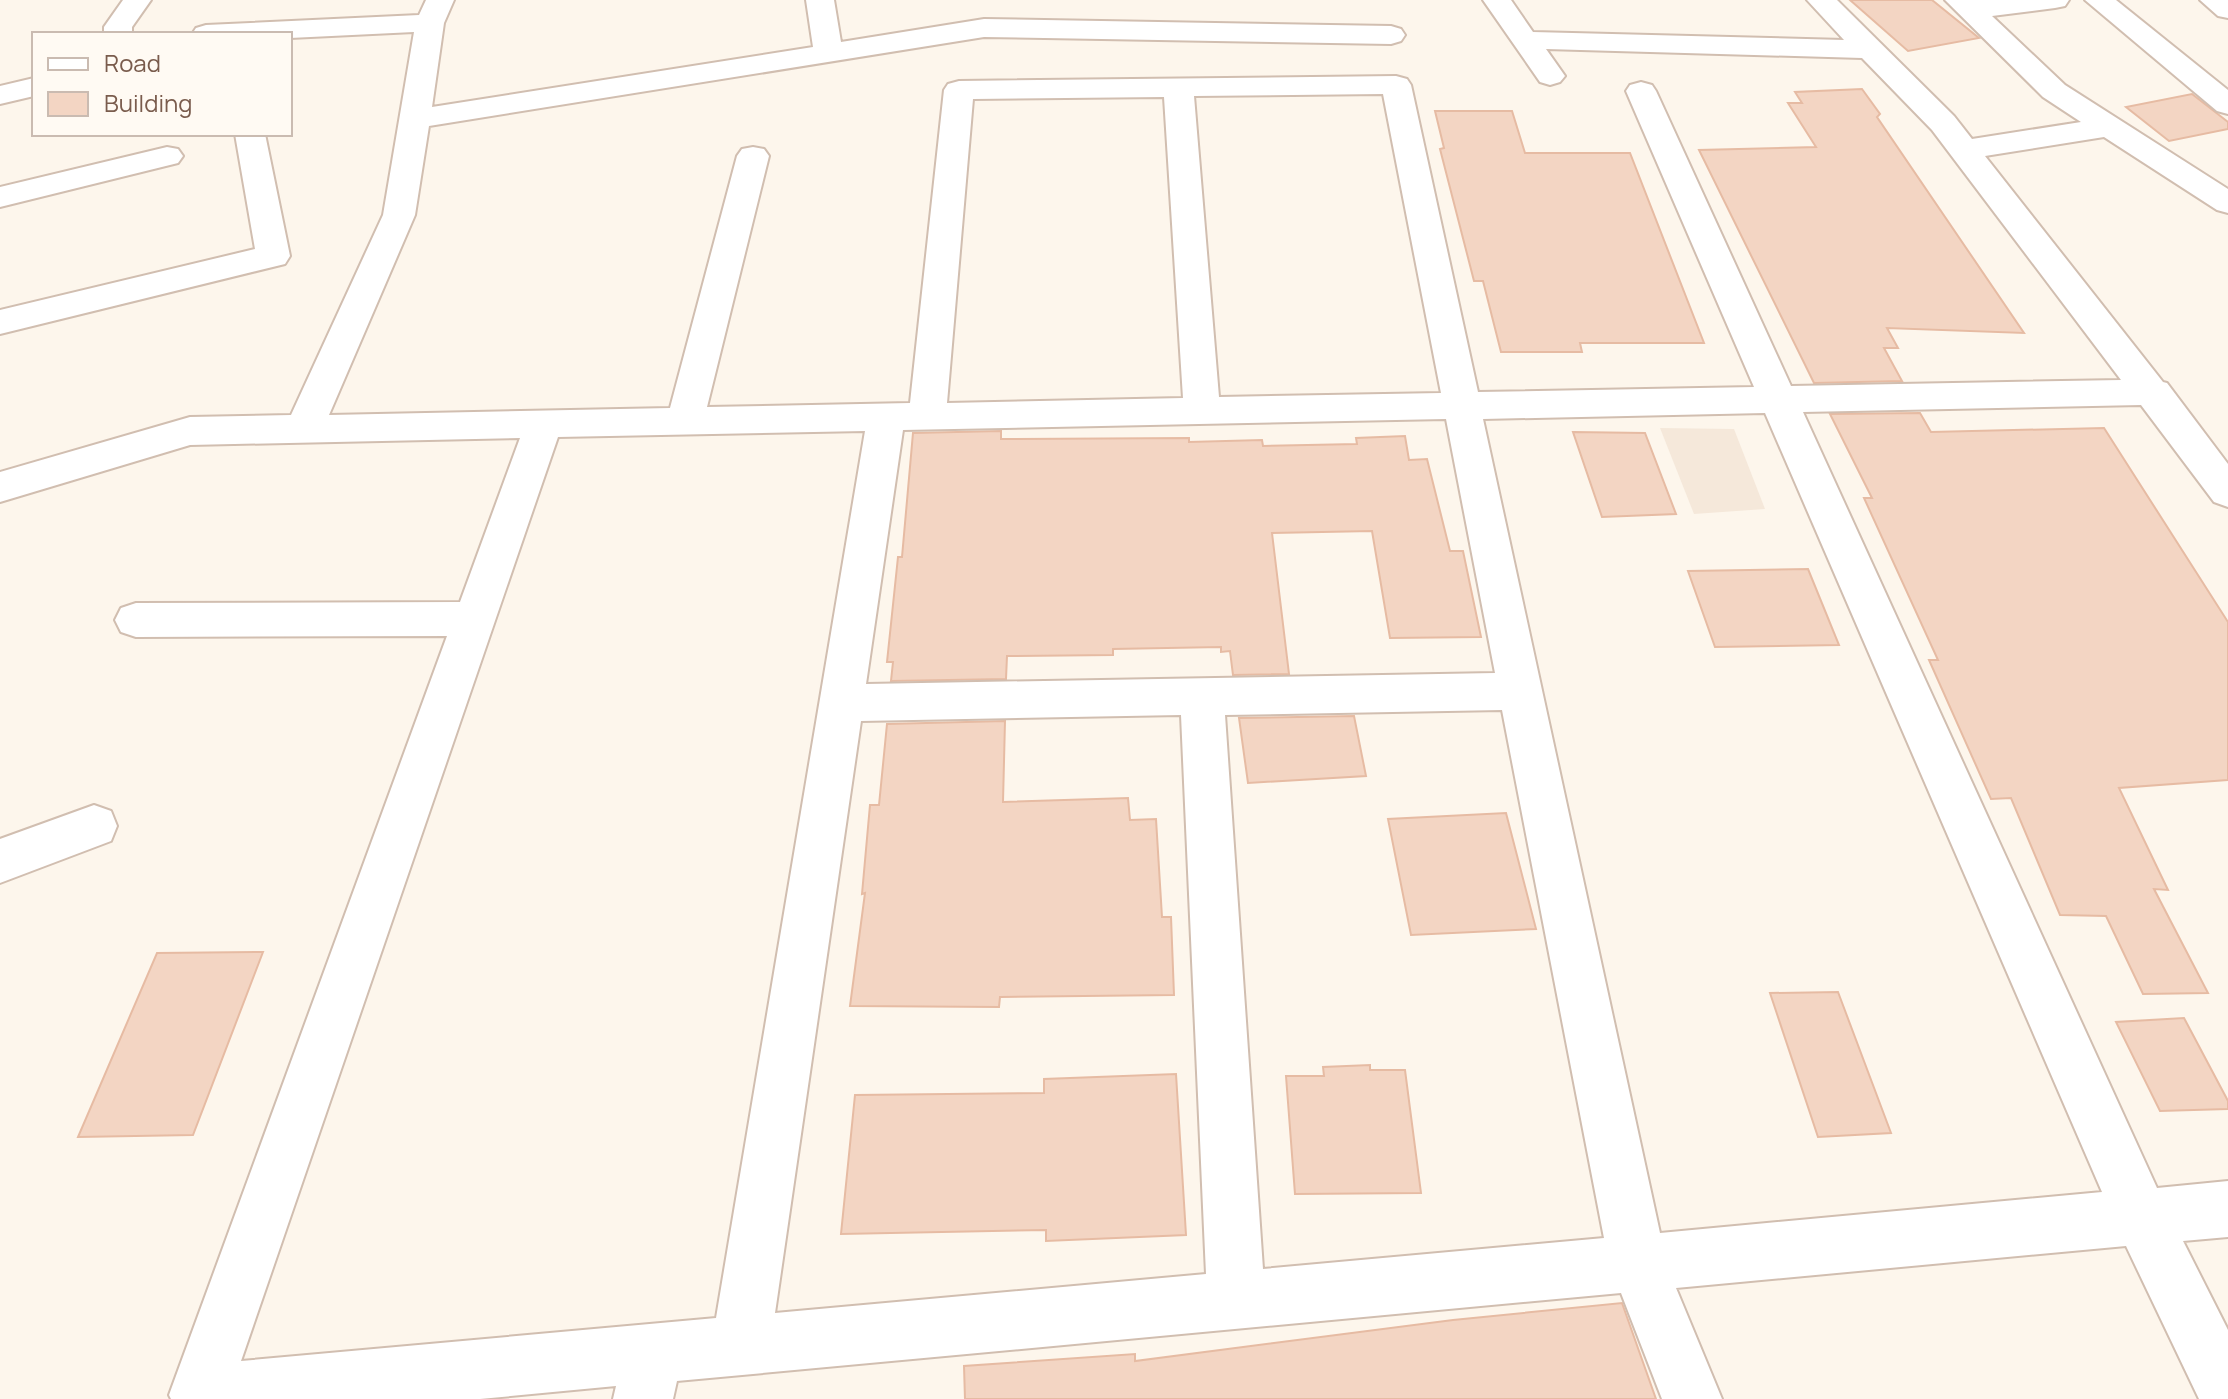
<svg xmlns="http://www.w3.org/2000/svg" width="2228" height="1399" font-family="Manrope,sans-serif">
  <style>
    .residential { fill: #f5e8da }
    .building { fill: #f3d5c3; stroke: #e6bba3; stroke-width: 2 }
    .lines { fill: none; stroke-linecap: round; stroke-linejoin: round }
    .minor-casing { stroke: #d1beb0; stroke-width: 4 }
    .minor { fill: #fff; fill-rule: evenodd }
  </style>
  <rect width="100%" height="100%" fill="#fdf6ec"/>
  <path class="residential" d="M1660 428 1734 429 1765 509 1694 514Z"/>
  <g class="building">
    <path d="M1850 0H1932L1979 38 1908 51Z"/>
    <path d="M1862 89 1880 114 1877 117 2024 333 1887 328 1898 348H1884L1902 381 1814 383 1699 150 1816 147 1788 103H1802L1795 92Z"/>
    <path d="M2192 94 2228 122V129L2169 141 2126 107Z"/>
    <path d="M1435 111H1512L1525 153H1630L1704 343H1580L1582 352H1501L1483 281H1474L1440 149 1444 148Z"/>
    <path d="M1920 413 1931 432 2104 428 2228 622V780L2119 788 2168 890 2154 889 2208 993 2143 994 2106 916 2060 915 2011 798 1991 799 1929 660H1938L1864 498H1872L1830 414Z"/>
    <path d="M1001 431V439L1189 438V442L1262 440 1263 446 1357 444 1356 438 1405 436 1409 460 1427 459 1450 551H1463L1481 637 1390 638 1372 531 1272 533 1289 674 1233 675 1230 651 1221 652V647L1113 649V655L1007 656 1006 679 891 681 893 662H887L898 557H902L913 433Z"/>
    <path d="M1573 432 1645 433 1676 514 1602 517Z"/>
    <path d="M1808 569 1839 645 1715 647 1688 571Z"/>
    <path d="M1354 716 1366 776 1248 783 1239 718Z"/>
    <path d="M1005 721 1003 802 1128 798 1130 820 1156 819 1162 917H1171L1174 995 1000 997 999 1007 850 1006 865 893 862 894 870 805H879L887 724Z"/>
    <path d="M1506 813 1536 929 1411 935 1388 819Z"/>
    <path d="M263 952 193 1135 78 1137 157 953Z"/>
    <path d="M1838 992 1891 1133 1818 1137 1770 993Z"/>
    <path d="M2184 1018 2228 1101V1109L2160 1111 2116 1022Z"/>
    <path d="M1370 1065V1070H1405L1421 1193 1295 1194 1286 1076H1324L1323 1067Z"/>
    <path d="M1176 1074 1186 1235 1046 1241V1230L841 1234 855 1095 1044 1093V1079Z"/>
    <path d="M1622 1303 1656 1399H965L964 1366 1135 1354V1361L1453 1320Z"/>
  </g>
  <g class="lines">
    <g class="minor-casing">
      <g id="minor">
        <path d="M123 0H151L132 27V34H104V27Z"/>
        <path d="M426 0H454L444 23 432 107 813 47 806 0H834L841 42 984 19 1391 26 1401 29 1405 35 1401 41 1391 44 984 37 429 126 415 215 329 415 670 408 737 156 742 149 753 147 764 149 769 156 707 407 910 403 944 90 948 84 959 81 1396 76 1407 79 1411 85 1478 392 1754 387 1626 91 1630 85 1641 82 1652 85 1656 91 1791 386 2121 380 1932 130 1862 58 1546 49 1565 76 1560 82 1550 85 1540 82 1483 0H1511L1533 32 1844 40 1807 0H1837L1954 116 1972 139 2081 122 2043 97 1945 0H2069L2065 6 2055 8 1992 16 2065 85 2228 189V213L2217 210 2104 137 1985 156 2163 382 2167 383 2228 464V507L2214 502 2141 405 1803 412 2157 1188 2228 1181V1237L2183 1241 2228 1330V1399H2199L2126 1246 1676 1288 1722 1399H1662L1621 1293 677 1381 673 1399H613L616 1386 480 1399H171L169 1395 447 636 136 637 121 632 115 620 121 608 136 603 460 602 520 438 190 445 0 502V472L190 417 291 415 383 215 414 32 290 38V34H192L196 28 206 25 419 15ZM1383 94 1441 393 1219 397 1194 96ZM1164 97 1183 398 947 403 973 99ZM1765 413 2102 1192 1660 1233 1483 419ZM1446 419 1495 673 866 684 903 430ZM865 431 716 1318 241 1361 558 437ZM1502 710 1604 1238 1263 1269 1225 715ZM1181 715 1206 1274 775 1313 861 721Z"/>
        <path d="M2085 0H2116L2228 90V114L2217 111Z"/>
        <path d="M2200 0H2228V18L2218 16Z"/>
        <path d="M34 78V96L0 104V86Z"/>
        <path d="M235 134H265L290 256 285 264 0 334V310L255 249Z"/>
        <path d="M167 147 178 149 183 156 178 163 0 207V187Z"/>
        <path d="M94 805 111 811 117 826 111 841 0 883V839Z"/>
      </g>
    </g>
    <use href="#minor" class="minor"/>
  </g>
  <rect x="32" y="32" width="260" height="104" fill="#fffaf3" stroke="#cabbb1" stroke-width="2"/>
  <rect x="48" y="58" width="40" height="12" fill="#ffffff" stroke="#cabbb1" stroke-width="2"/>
  <text x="104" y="72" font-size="24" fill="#7a5c4d">Road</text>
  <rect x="48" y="92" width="40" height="24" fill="#f3d5c3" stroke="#cabbb1" stroke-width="2"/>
  <text x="104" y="112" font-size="24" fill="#7a5c4d">Building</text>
</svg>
